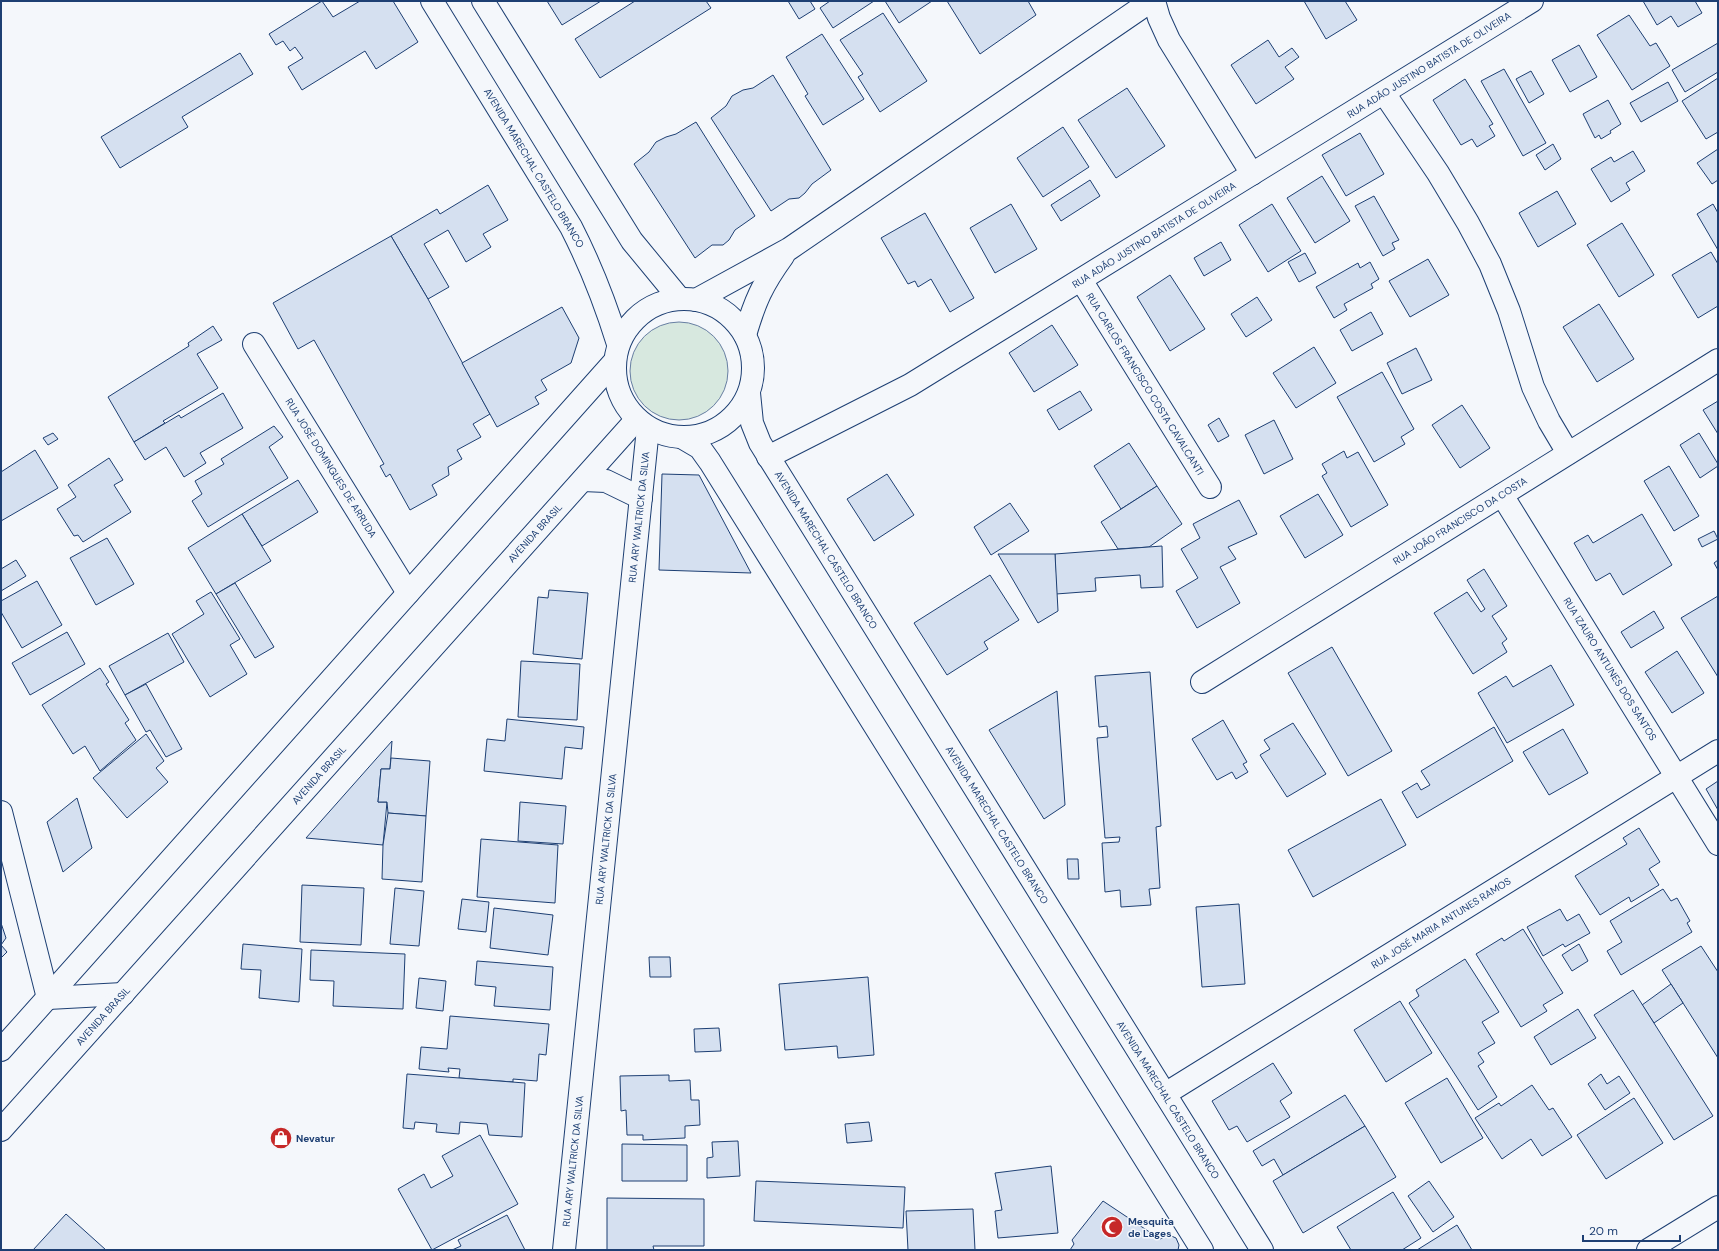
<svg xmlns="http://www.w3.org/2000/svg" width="1719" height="1251" font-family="'DM Sans',sans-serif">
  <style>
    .green { fill: #d7e8df; stroke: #687fa3 }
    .building { fill: #d5e0f0; stroke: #1d3f73 }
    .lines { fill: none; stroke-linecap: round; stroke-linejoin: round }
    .minor-casing { stroke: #1d3f73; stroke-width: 24 }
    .secondary-casing { stroke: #1d3f73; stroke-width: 24 }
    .minor { stroke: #f4f7fb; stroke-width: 22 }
    .secondary { stroke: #f4f7fb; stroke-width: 22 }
    .labels { text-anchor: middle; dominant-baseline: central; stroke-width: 3; stroke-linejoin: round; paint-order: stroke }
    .street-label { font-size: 10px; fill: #1d3f73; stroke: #f4f7fb }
    .poi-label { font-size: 10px; font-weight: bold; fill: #1d3f73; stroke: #f4f7fb; text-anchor: start }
  </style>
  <rect width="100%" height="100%" fill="#f4f7fb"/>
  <circle class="green" cx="679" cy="371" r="49"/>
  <g class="building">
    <path d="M322 1 333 17 360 1H393L418 42 376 69 365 51 302 90 288 67 303 58 295 47 290 51 283 41 276 45 269 34Z"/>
    <path d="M547 1H601L562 25Z"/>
    <path d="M635 1H706L711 8 600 78 575 39Z"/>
    <path d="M788 1H810L815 9 799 19Z"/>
    <path d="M830 1H874L833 28 820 8Z"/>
    <path d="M885 1H932L899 23Z"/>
    <path d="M947 1H1028L1036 15 980 54Z"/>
    <path d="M1304 1H1345L1357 20 1326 39Z"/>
    <path d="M1643 1H1695L1702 13 1678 27 1671 16 1657 25Z"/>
    <path d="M883 13 927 81 880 112 858 77 863 74 840 40Z"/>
    <path d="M1629 15 1650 46 1656 43 1670 66 1632 90 1597 35Z"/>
    <path d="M822 34 864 99 823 125 805 96 808 94 786 57Z"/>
    <path d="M1268 40 1279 57 1292 48 1299 57 1285 67 1294 79 1256 104 1231 65Z"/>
    <path d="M1718 43V72L1685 92 1672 70Z"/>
    <path d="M1579 45 1597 77 1570 92 1552 60Z"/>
    <path d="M240 53 253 74 182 117 188 127 120 168 101 137Z"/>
    <path d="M1504 69 1546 143 1523 156 1481 81Z"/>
    <path d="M1531 71 1544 94 1529 103 1516 79Z"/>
    <path d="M773 75 831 170 812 184 805 193 799 198 789 199 771 211 711 118 726 106 732 96 743 90 753 88Z"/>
    <path d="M1718 78V132L1706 139 1682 101Z"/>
    <path d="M1465 79 1493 124 1489 126 1495 136 1477 147 1472 139 1461 145 1433 100Z"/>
    <path d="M1668 82 1678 101 1641 122 1630 103Z"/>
    <path d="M1127 88 1165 146 1116 178 1078 120Z"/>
    <path d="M1608 100 1621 124 1610 131 1611 133 1601 139 1599 135 1595 138 1583 114Z"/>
    <path d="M696 122 755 216 735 230 729 240 723 245H712L695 258 634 164 649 152 656 142 666 137 676 134Z"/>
    <path d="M1063 127 1089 167 1043 197 1017 158Z"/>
    <path d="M1360 133 1384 174 1346 196 1322 155Z"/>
    <path d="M1553 144 1561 159 1545 170 1536 155Z"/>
    <path d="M1718 149V180L1712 184 1697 163Z"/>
    <path d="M1633 151 1645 171 1626 183 1630 190 1611 202 1591 169 1611 157 1614 162Z"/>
    <path d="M1322 176 1350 221 1315 243 1287 198Z"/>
    <path d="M1090 180 1100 196 1061 221 1051 205Z"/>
    <path d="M488 185 508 220 483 234 491 247 466 262 448 230 424 244 449 287 428 299 391 236 437 209 440 214Z"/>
    <path d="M1557 191 1576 224 1538 247 1519 213Z"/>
    <path d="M1374 196 1399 240 1392 243 1395 249 1383 256 1355 206Z"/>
    <path d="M1011 204 1037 249 995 273 970 228Z"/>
    <path d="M1272 204 1301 251 1268 272 1239 225Z"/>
    <path d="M1713 204 1718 213V250L1697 214Z"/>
    <path d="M925 213 974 298 950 312 931 279 918 287 915 281 908 284 881 238Z"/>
    <path d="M1622 223 1654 275 1619 297 1587 245Z"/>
    <path d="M391 236 428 299 490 414 473 424 481 437 457 450 462 459 448 467 449 475 432 485 437 495 410 510 390 474 386 477 380 466 384 464 314 340 298 349 273 303Z"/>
    <path d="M1221 242 1231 260 1204 276 1194 258Z"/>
    <path d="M1711 252 1718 264V306L1698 318 1672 275Z"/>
    <path d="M1305 253 1316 273 1299 282 1288 262Z"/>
    <path d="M1428 259 1449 295 1410 317 1389 281Z"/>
    <path d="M1370 262 1379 279 1371 284 1373 288 1344 304 1347 310 1334 318 1316 287 1358 263 1360 268Z"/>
    <path d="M1170 275 1205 329 1170 351 1137 297Z"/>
    <path d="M1257 297 1272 320 1246 337 1231 314Z"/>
    <path d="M1599 304 1634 359 1597 382 1563 327Z"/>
    <path d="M562 307 579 338 571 363 541 380 547 390 535 397 539 404 497 427 462 363Z"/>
    <path d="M1371 312 1383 334 1352 351 1340 330Z"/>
    <path d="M1052 325 1078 365 1034 392 1009 353Z"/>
    <path d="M213 326 222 340 197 354 218 388 163 421 165 423 134 442 108 397 189 346 188 343Z"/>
    <path d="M1314 347 1336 383 1296 408 1273 373Z"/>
    <path d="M1416 348 1432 380 1402 394 1387 363Z"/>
    <path d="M1382 372 1414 429 1401 437 1405 444 1374 462 1337 397Z"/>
    <path d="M1080 391 1092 410 1059 430 1047 410Z"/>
    <path d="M223 393 243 428 200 453 206 463 184 477 166 447 145 460 134 442 179 415 181 418Z"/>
    <path d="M1718 401V434L1703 410Z"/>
    <path d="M1462 405 1490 448 1460 468 1432 425Z"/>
    <path d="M1219 418 1229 436 1218 442 1208 425Z"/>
    <path d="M1274 420 1293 459 1264 474 1245 435Z"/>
    <path d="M274 426 283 437 269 447 288 478 208 527 192 501 202 494 195 481 224 464 221 459Z"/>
    <path d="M53 433 58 439 48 445 43 438Z"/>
    <path d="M1699 433 1718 464V466L1700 478 1680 445Z"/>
    <path d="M1129 443 1157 486 1121 509 1094 466Z"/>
    <path d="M35 450 58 488 1 521V472Z"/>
    <path d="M1344 451 1347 458 1358 452 1388 505 1351 527 1322 476 1327 473 1322 464Z"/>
    <path d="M109 458 123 480 114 485 131 512 83 542 78 535 74 536 57 509 76 497 68 485Z"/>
    <path d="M1669 466 1699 516 1674 531 1644 481Z"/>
    <path d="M662 474 699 475 751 573 659 570Z"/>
    <path d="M887 474 914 515 874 541 847 499Z"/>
    <path d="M298 480 318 512 262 546 242 514Z"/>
    <path d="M1157 486 1182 524 1149 547 1118 549 1101 522Z"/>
    <path d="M1318 494 1343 535 1305 558 1280 516Z"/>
    <path d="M1239 500 1257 534 1228 547 1236 559 1220 567 1240 603 1197 628 1176 591 1198 578 1181 549 1200 538 1193 524Z"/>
    <path d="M1010 503 1029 531 991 555 974 527Z"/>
    <path d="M242 514 271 561 216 594 188 548Z"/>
    <path d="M1642 514 1672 565 1623 595 1610 573 1596 581 1574 543 1588 535 1593 543Z"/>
    <path d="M1714 531 1718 539 1702 547 1698 539Z"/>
    <path d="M107 538 134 584 96 605 70 558Z"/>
    <path d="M1162 546 1163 587 1141 588 1140 575 1095 578 1096 591 1056 594 1055 554Z"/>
    <path d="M998 554H1055L1058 611 1038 623Z"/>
    <path d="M16 560 26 576 1 591V569Z"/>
    <path d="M1718 560V570L1714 563Z"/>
    <path d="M1484 569 1507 606 1492 616 1507 639 1502 643 1507 652 1473 674 1434 613 1467 592 1481 612 1485 609 1467 580Z"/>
    <path d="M990 575 1019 620 984 642 988 649 947 675 914 623Z"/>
    <path d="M37 581 62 625 22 648 1 612V601Z"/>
    <path d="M235 583 274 647 255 658 216 594Z"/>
    <path d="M549 590 588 593 582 659 533 654 538 597 548 598Z"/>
    <path d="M211 592 240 639 230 645 247 674 210 697 172 634 204 614 196 601Z"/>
    <path d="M1718 596V677L1681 618Z"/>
    <path d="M1654 611 1664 628 1631 648 1621 632Z"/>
    <path d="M67 632 85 664 30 695 12 663Z"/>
    <path d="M168 633 184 662 125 695 109 666Z"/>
    <path d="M1332 647 1392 751 1348 776 1288 673Z"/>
    <path d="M1677 651 1704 693 1672 713 1645 672Z"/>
    <path d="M521 661 580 664 577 720 518 717Z"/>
    <path d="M1551 665 1574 705 1507 743 1478 693 1506 676 1513 687Z"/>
    <path d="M100 668 109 682 106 684 129 720 125 723 136 740 100 771 85 746 73 754 42 705Z"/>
    <path d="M1150 672 1161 826 1156 827 1160 888 1149 889 1151 905 1121 907 1120 890 1105 892 1102 843 1119 842 1120 837 1105 838 1097 738 1108 737 1107 726 1099 727 1095 676Z"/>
    <path d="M146 684 182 749 166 757 150 730 146 732 125 695Z"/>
    <path d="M1057 691 1065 805 1044 819 989 730Z"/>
    <path d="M507 719 584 727 582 749 565 747 562 779 484 771 487 739 505 741Z"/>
    <path d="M1223 720 1247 762 1243 764 1248 772 1236 779 1232 772 1217 780 1192 739Z"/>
    <path d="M1293 723 1326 774 1287 797 1260 755 1270 749 1264 740Z"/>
    <path d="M1494 727 1513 761 1417 818 1402 792 1417 783 1421 790 1430 785 1421 771Z"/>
    <path d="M1563 729 1588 773 1549 795 1523 752Z"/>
    <path d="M146 734 164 761 156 768 168 782 127 818 93 778Z"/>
    <path d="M392 741 390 769H381L378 802H387L383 845 306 838Z"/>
    <path d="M391 758 430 761 426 816 388 813 387 802H378L381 769H390Z"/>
    <path d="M1718 781V810L1706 789Z"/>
    <path d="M77 798 92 848 63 872 47 822Z"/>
    <path d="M1381 799 1406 845 1313 897 1288 850Z"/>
    <path d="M520 802 566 806 563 844 518 841Z"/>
    <path d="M388 813 426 816 422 882 382 879 383 845Z"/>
    <path d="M1639 828 1660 862 1649 869 1659 885 1631 902 1629 897 1600 915 1575 876 1627 844 1623 838Z"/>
    <path d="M481 839 558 845 555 903 477 897Z"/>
    <path d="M1067 859H1078L1079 879H1068Z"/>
    <path d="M302 885 364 888 361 945 300 942Z"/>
    <path d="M395 888 424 891 419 946 390 944Z"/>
    <path d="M1663 889 1671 901 1677 898 1690 921 1687 923 1692 932 1621 975 1607 951 1622 942 1610 921Z"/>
    <path d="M462 899 489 902 486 932 458 929Z"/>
    <path d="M1239 904 1245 984 1202 987 1196 907Z"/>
    <path d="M494 908 553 915 548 955 490 948Z"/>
    <path d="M1560 909 1567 921 1579 914 1590 933 1565 947 1563 944 1543 956 1527 927Z"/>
    <path d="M1 923 6 938 1 945 7 952 1 958Z"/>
    <path d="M1523 929 1563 993 1543 1005 1547 1011 1521 1027 1476 954 1502 938 1504 941Z"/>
    <path d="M243 944 302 949 299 1002 259 998 261 970 241 969Z"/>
    <path d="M1579 944 1588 961 1572 971 1562 955Z"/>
    <path d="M1701 946 1718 972V1058L1662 970Z"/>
    <path d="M311 950 405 954 403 1009 333 1006 334 981 310 980Z"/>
    <path d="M649 957H670L671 977H650Z"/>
    <path d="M1465 959 1499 1012 1482 1022 1495 1043 1478 1053 1484 1062 1478 1066 1497 1097 1478 1110 1409 1003 1419 996 1416 990Z"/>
    <path d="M477 961 553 967 550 1010 494 1006 496 987 475 985Z"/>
    <path d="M868 977 874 1055 838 1058 837 1046 785 1050 779 984Z"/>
    <path d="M419 978 446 981 443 1011 416 1008Z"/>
    <path d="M1671 984 1683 1003 1654 1023 1642 1005Z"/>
    <path d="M1633 990 1713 1116 1674 1140 1594 1015Z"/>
    <path d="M1400 1001 1432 1053 1386 1082 1354 1030Z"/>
    <path d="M1578 1009 1596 1038 1551 1065 1534 1037Z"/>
    <path d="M450 1016 549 1024 546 1055 539 1054 537 1081 513 1079V1082L459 1078 460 1069 448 1068 449 1072 419 1069 421 1047 447 1049Z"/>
    <path d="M719 1028 721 1051 695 1052 694 1029Z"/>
    <path d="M1273 1063 1292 1093 1280 1101 1290 1117 1247 1142 1237 1126 1229 1130 1212 1101Z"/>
    <path d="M407 1074 525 1083 522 1137 489 1135 487 1124 460 1122 459 1134 436 1132 437 1124 415 1122 414 1129 403 1128Z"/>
    <path d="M1601 1074 1607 1084 1619 1076 1630 1093 1605 1110 1588 1084Z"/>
    <path d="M669 1075V1081L690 1080 691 1100H699L700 1125 685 1126V1138L643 1140V1135H627L626 1110 621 1111 620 1076Z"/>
    <path d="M1447 1078 1483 1138 1441 1163 1405 1103Z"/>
    <path d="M1532 1085 1549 1110 1553 1108 1572 1137 1542 1156 1531 1139 1502 1159 1475 1118 1499 1103 1501 1106Z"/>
    <path d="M1345 1095 1365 1126 1283 1175 1274 1159 1262 1166 1253 1151Z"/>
    <path d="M1634 1098 1663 1143 1606 1179 1577 1135Z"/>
    <path d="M869 1122 872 1141 847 1143 845 1124Z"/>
    <path d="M1365 1126 1396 1177 1303 1233 1273 1181Z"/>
    <path d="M480 1135 518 1204 432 1250 398 1189 424 1174 431 1188 453 1176 442 1156Z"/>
    <path d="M738 1141 740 1176 707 1178V1158L713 1157 712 1142Z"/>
    <path d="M622 1144 687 1145V1181H622Z"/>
    <path d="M1051 1166 1058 1233 998 1238 995 1211 1002 1210 995 1173Z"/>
    <path d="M756 1181 905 1187 903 1228 754 1221Z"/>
    <path d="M1429 1181 1454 1217 1433 1232 1408 1196Z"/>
    <path d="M1393 1192 1421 1238 1402 1250H1351L1337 1227Z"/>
    <path d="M607 1198 704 1199V1246H653L654 1250H607Z"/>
    <path d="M1103 1201 1160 1239 1169 1235 1176 1238 1179 1245 1178 1250H1070L1074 1244 1072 1240Z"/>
    <path d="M973 1209 975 1250H908L906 1211Z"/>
    <path d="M66 1214 106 1250H33Z"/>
    <path d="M507 1215 525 1250H452L461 1246 458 1240Z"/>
    <path d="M1457 1225 1472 1250H1417Z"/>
  </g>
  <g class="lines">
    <g class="minor-casing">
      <g id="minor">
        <path d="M1154 1 1159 18 1169 40 1252 174"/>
        <path d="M1384 93 1438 173 1468 223 1490 264 1509 311 1533 387 1549 421 1568 453"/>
        <path d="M1081 280 1210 487"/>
        <path d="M254 344 408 593"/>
        <path d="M768 457 910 385 1532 1"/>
        <path d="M1502 495 1718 844"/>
        <path d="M1202 682 1718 360"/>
        <path d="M1 812 48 998"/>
        <path d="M1165 1094 1718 751"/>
        <path d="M564 1250 648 428"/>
        <path d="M1648 1250 1718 1207"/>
      </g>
    </g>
    <g class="secondary-casing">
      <g id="secondary">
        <path d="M432 1 571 227C591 266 605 302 618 344"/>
        <path d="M483 1 632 241 679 298"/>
        <circle cx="684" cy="368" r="69"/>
        <path d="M696 300 789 249 1151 1"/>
        <path d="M745 335C755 301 762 285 783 256"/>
        <path d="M749 393 752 423 760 443 1262 1250"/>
        <path d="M683 438 700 448 710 462 1202 1250"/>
        <path d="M583 480 606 481 641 498"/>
        <path d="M48 998 123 994"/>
        <path d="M1 1050 614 362"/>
        <path d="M1 1130 636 420"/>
      </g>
    </g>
    <use href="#minor" class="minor"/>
    <use href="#secondary" class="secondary"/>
  </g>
  <defs>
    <g id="shop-disc" transform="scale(1.15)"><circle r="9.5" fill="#c62828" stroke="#f4f7fb"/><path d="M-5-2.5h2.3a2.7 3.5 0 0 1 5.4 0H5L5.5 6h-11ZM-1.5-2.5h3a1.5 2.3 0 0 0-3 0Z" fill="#fff"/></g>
    <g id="mosque-disc" transform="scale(1.15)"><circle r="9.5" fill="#c62828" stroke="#f4f7fb"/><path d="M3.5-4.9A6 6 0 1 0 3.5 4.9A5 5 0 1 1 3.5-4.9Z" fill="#fff"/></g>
  </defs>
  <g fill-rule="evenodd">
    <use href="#shop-disc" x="281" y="1138"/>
    <use href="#mosque-disc" x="1112" y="1227"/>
  </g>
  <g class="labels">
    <g class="street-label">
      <text transform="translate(1429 65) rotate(-32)">RUA ADÃO JUSTINO BATISTA DE OLIVEIRA</text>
      <text transform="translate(534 168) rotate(59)">AVENIDA MARECHAL CASTELO BRANCO</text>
      <text transform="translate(1154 235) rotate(-32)">RUA ADÃO JUSTINO BATISTA DE OLIVEIRA</text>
      <text transform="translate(1145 384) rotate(58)">RUA CARLOS FRANCISCO COSTA CAVALCANTI</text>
      <text transform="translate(331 468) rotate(58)">RUA JOSÉ DOMINGUES DE ARRUDA</text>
      <text transform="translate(639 517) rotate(-84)">RUA ARY WALTRICK DA SILVA</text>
      <text transform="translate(1460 521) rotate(-32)">RUA JOÃO FRANCISCO DA COSTA</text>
      <text transform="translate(535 533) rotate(-48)">AVENIDA BRASIL</text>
      <text transform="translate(826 550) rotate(58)">AVENIDA MARECHAL CASTELO BRANCO</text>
      <text transform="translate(1610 669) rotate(58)">RUA IZAURO ANTUNES DOS SANTOS</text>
      <text transform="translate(319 775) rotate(-48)">AVENIDA BRASIL</text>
      <text transform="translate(997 825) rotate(58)">AVENIDA MARECHAL CASTELO BRANCO</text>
      <text transform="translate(606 839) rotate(-84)">RUA ARY WALTRICK DA SILVA</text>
      <text transform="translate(1441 923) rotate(-32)">RUA JOSÉ MARIA ANTUNES RAMOS</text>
      <text transform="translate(103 1016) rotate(-48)">AVENIDA BRASIL</text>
      <text transform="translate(1168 1100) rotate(58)">AVENIDA MARECHAL CASTELO BRANCO</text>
      <text transform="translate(573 1161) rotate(-84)">RUA ARY WALTRICK DA SILVA</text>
    </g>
    <g class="poi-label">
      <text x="296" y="1138">Nevatur</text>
      <text x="1128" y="1221">Mesquita<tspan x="1128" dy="12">de Lages</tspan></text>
    </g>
  </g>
  <rect width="1719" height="1251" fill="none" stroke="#1d3f73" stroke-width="4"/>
  <path d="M1583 1235v6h97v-6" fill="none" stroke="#1d3f73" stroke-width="2"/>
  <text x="1589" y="1235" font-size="12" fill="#1d3f73" stroke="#f4f7fb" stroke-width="3" paint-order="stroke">20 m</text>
</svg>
